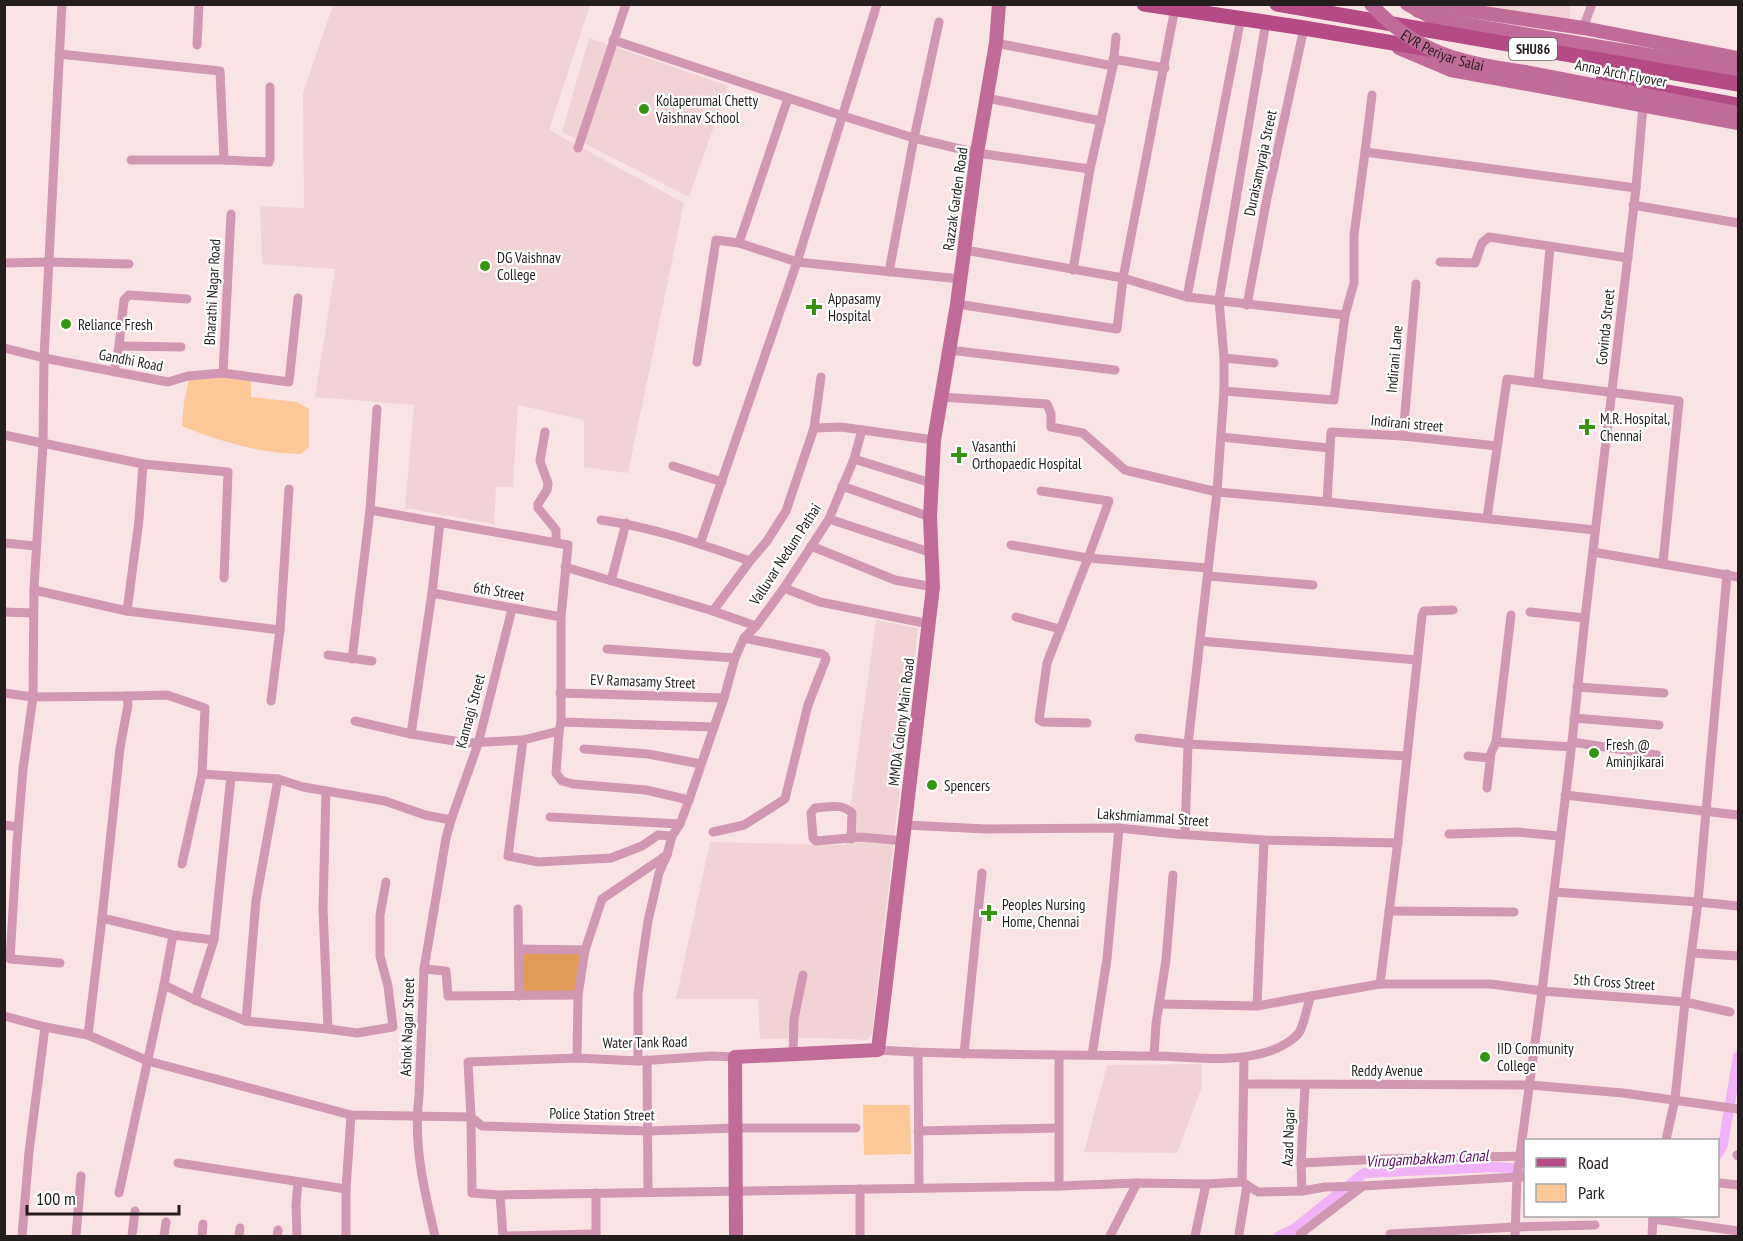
<svg xmlns="http://www.w3.org/2000/svg" width="1743" height="1241" font-family="'PT Sans Narrow',sans-serif">
  <style>
    .built { fill: #f2d3d5 }
    .green { fill: #fcc897 }
    .forest { fill: #e09c58 }
    .lines { fill: none; stroke-linecap: round; stroke-linejoin: round }
    .canal { stroke: #f1b2f8; stroke-width: 10 }
    .street { stroke: #d297b3; stroke-width: 9 }
    .secondary { stroke: #c16c98; stroke-width: 14 }
    .primary { stroke: #b44b85; stroke-width: 15 }
    .secondary-bridge { stroke: #c16c98; stroke-width: 14 }
    .poi-dot { fill: #359411; stroke: #fff; stroke-width: 2 }
    .labels { text-anchor: middle; dominant-baseline: central; stroke-width: 4.5; stroke-linejoin: round; paint-order: stroke }
    .shield { fill: #fff; stroke: #666161; stroke-width: 1.5 }
    .shield-label { font-size: 14px; font-weight: bold; fill: #241d1d }
    .street-label { font-size: 15px; fill: #241d1d; stroke: #fff }
    .poi-label { font-size: 15px; fill: #241d1d; stroke: #fff; text-anchor: start }
    .water-label { font-size: 16px; font-style: italic; fill: #5a0d62; stroke: #fff }
  </style>
  <rect width="100%" height="100%" fill="#fae3e5"/>
  <g class="built">
    <path d="M333 5H590L549 130 684 203 628 473 584 467V420L518 405 513 487H496L494 524 405 508 414 405 315 397 335 269 262 264 260 206 304 208 303 93Z"/>
    <path d="M1455 5H1571L1569 23Z"/>
    <path d="M589 38 728 86 689 197 562 132Z"/>
    <path d="M876 620 918 628 872 1034 867 1040 818 1038 760 1039 758 999H676L710 842 845 845Z"/>
    <path d="M1202 1064V1087L1177 1153 1084 1152 1107 1065Z"/>
  </g>
  <g class="green">
    <path d="M223 376 251 381V397L297 402 309 409V447L301 454C261 454 219 441 182 426L184 402 189 380Z"/>
    <path d="M863 1105H910L911 1154 864 1155Z"/>
  </g>
  <path class="forest" d="M520 950 582 952 576 994H520Z"/>
  <g class="lines">
    <g class="canal">
      <path d="M1718 1154 1723 1145 1738 1056"/>
      <path d="M1279 1236 1294 1229 1364 1173 1495 1167 1526 1169"/>
    </g>
    <g class="street">
      <path d="M1583 28 1592 4"/>
      <path d="M613 40 843 116 914 138 977 153 1090 169"/>
      <path d="M996 43 1113 66"/>
      <path d="M197 45 199 4"/>
      <path d="M59 54 220 71 224 160"/>
      <path d="M1113 59 1165 68"/>
      <path d="M987 98 1101 121"/>
      <path d="M578 148 626 4"/>
      <path d="M1365 152 1372 95"/>
      <path d="M131 160H224L269 162 270 159V87"/>
      <path d="M1633 205 1738 223"/>
      <path d="M739 243 788 98"/>
      <path d="M965 250 1123 278 1187 297 1345 315"/>
      <path d="M1440 262 1475 263 1482 243 1489 237 1628 258"/>
      <path d="M4 263 49 262 129 264"/>
      <path d="M1073 270 1090 169 1113 66 1116 37"/>
      <path d="M889 272 914 138 939 22"/>
      <path d="M1187 297 1241 18"/>
      <path d="M957 304 1117 329 1123 278 1175 8"/>
      <path d="M1247 305 1267 198 1304 28"/>
      <path d="M119 346 181 347"/>
      <path d="M4 348 44 358 168 382 188 376 223 373 289 382 298 298"/>
      <path d="M949 350 1115 370"/>
      <path d="M1224 358 1274 363"/>
      <path d="M697 362 716 240 739 243 797 262 960 279"/>
      <path d="M114 372 119 346 124 300 129 295 187 299"/>
      <path d="M223 373 231 214"/>
      <path d="M1538 382 1550 247"/>
      <path d="M1224 391 1334 400 1345 315 1354 283V235L1365 152 1636 188"/>
      <path d="M940 397 1047 404 1051 414V427L1083 433 1125 470 1217 492 1327 502 1595 530"/>
      <path d="M814 428 821 377"/>
      <path d="M545 432 540 461 548 483 547 490 538 504V508L556 530V543"/>
      <path d="M4 435 143 464 139 520 127 611"/>
      <path d="M1403 436 1416 284"/>
      <path d="M1221 437 1329 448"/>
      <path d="M854 459 931 483"/>
      <path d="M143 464 228 472 224 578"/>
      <path d="M673 466 722 482"/>
      <path d="M842 486 930 517"/>
      <path d="M1041 491 1109 501 1088 558 1047 663 1039 720 1043 722 1087 723"/>
      <path d="M1327 502 1331 432 1403 436 1497 446"/>
      <path d="M370 510 568 545 561 617V722L559 731 523 740 508 856 538 862 611 858 642 846 658 835 672 836"/>
      <path d="M1487 518 1507 379 1679 401 1663 563"/>
      <path d="M829 519 932 553"/>
      <path d="M601 520C652 527 701 544 750 561"/>
      <path d="M440 522 432 593 411 734 467 743 523 740"/>
      <path d="M4 543 36 546"/>
      <path d="M700 544 797 262 877 4"/>
      <path d="M1011 545 1088 558 1208 568"/>
      <path d="M811 546 895 580 933 587"/>
      <path d="M1593 552 1738 577"/>
      <path d="M565 567 713 611 756 626"/>
      <path d="M1208 576 1313 585"/>
      <path d="M611 581 626 523"/>
      <path d="M784 588 820 602 929 624"/>
      <path d="M34 590 127 611 280 630"/>
      <path d="M432 593 561 617"/>
      <path d="M713 611 750 561 767 541 786 511 814 428 841 427 934 440"/>
      <path d="M4 612 33 613"/>
      <path d="M1530 612 1585 618"/>
      <path d="M1016 617 1060 629"/>
      <path d="M1200 641 1417 660"/>
      <path d="M607 649 735 658"/>
      <path d="M328 655 372 661"/>
      <path d="M352 659 370 510 377 409"/>
      <path d="M1577 687 1664 693"/>
      <path d="M4 693 33 697 127 696 128 705 120 748 102 918 88 1035"/>
      <path d="M560 693 724 698"/>
      <path d="M127 696 167 695 205 708 202 774 231 776"/>
      <path d="M271 701 280 630 289 489"/>
      <path d="M1574 718 1659 725"/>
      <path d="M355 721 411 734"/>
      <path d="M561 722 713 727"/>
      <path d="M559 731 556 773 562 781 573 784 646 790 689 800"/>
      <path d="M1139 738 1188 744 1407 756"/>
      <path d="M1496 742 1571 747"/>
      <path d="M1572 742 1657 755"/>
      <path d="M584 749 648 754 701 764"/>
      <path d="M1468 756 1490 758"/>
      <path d="M1487 788 1491 753 1496 742 1511 615"/>
      <path d="M1565 795 1738 815"/>
      <path d="M550 817 680 824"/>
      <path d="M4 825 18 827"/>
      <path d="M906 825 986 829 1119 828 1176 834 1264 840 1398 843"/>
      <path d="M713 832 744 825 785 799 808 705 826 659 825 656 822 654 744 638"/>
      <path d="M1185 834 1188 744 1217 492 1224 391V358L1219 300 1266 22"/>
      <path d="M1449 834 1517 832 1559 836"/>
      <path d="M851 839 852 813C842 803 829 807 815 808L811 813 813 838 816 841 861 837 904 841"/>
      <path d="M182 864 202 774"/>
      <path d="M1554 892 1698 902 1738 906"/>
      <path d="M518 909 519 996"/>
      <path d="M1389 911 1514 912"/>
      <path d="M102 918 173 935 214 940"/>
      <path d="M519 949 585 950"/>
      <path d="M1692 953 1738 956"/>
      <path d="M60 963 10 959 17 843 23 769 33 697 34 588 43 444 44 358 62 4"/>
      <path d="M424 969 446 971 448 996 578 995"/>
      <path d="M1380 984 1398 841 1422 616 1424 611 1453 610"/>
      <path d="M164 985 195 1000 246 1021 328 1029 323 908 326 791"/>
      <path d="M195 1000 214 940 231 776 278 779 303 787 385 801 425 815 451 820"/>
      <path d="M1160 1004 1257 1006 1311 996"/>
      <path d="M1257 1006 1264 840"/>
      <path d="M4 1016 45 1027 88 1035 148 1061 351 1115 471 1117"/>
      <path d="M246 1021 256 900 278 779"/>
      <path d="M328 1029 357 1033 393 1027 388 986 380 956V915L386 882"/>
      <path d="M878 1050C969 1056 1061 1054 1152 1056 1190 1056 1232 1064 1270 1051 1279 1048 1295 1040 1300 1031 1304 1024 1307 1006 1311 996L1380 984H1491L1542 991 1685 1002 1730 1012"/>
      <path d="M918 1053 919 1188"/>
      <path d="M793 1054 794 1019 803 975"/>
      <path d="M964 1054 982 873"/>
      <path d="M1092 1055 1107 959 1119 828"/>
      <path d="M1154 1056 1156 1024 1166 960 1173 875"/>
      <path d="M735 1057 712 1056 638 1061 577 1058 468 1062 471 1117 472 1193 500 1195 1059 1186 1137 1183 1206 1184 1242 1182 1258 1192 1302 1191 1325 1187 1363 1186 1517 1177H1526"/>
      <path d="M577 1058 578 995 585 950 602 899 667 855"/>
      <path d="M647 1060 648 1192"/>
      <path d="M638 1061V994L642 962 648 921 659 873 667 855 672 836 680 824 689 800 724 698 735 658 744 638 756 626 784 588 829 519 854 459 862 430"/>
      <path d="M1244 1084 1530 1085 1623 1093 1738 1109"/>
      <path d="M471 1117 482 1126 648 1131 735 1128H856"/>
      <path d="M918 1131 1058 1128"/>
      <path d="M1666 1140 1675 1099 1685 1002 1698 902 1727 574"/>
      <path d="M1737 1155 1738 1156"/>
      <path d="M178 1163 346 1189"/>
      <path d="M1301 1163 1384 1159 1526 1156"/>
      <path d="M1242 1182 1244 1057"/>
      <path d="M1720 1183 1738 1185"/>
      <path d="M1059 1186V1056"/>
      <path d="M860 1189V1236"/>
      <path d="M1302 1191 1301 1163 1305 1085"/>
      <path d="M119 1193 164 985 173 935"/>
      <path d="M500 1195 503 1236"/>
      <path d="M1653 1219 1738 1231"/>
      <path d="M1239 1234 1247 1185"/>
      <path d="M1390 1234 1515 1227 1595 1225"/>
      <path d="M22 1236 29 1152 45 1027"/>
      <path d="M76 1236 81 1176"/>
      <path d="M132 1236 135 1211"/>
      <path d="M164 1236 166 1222"/>
      <path d="M202 1236 203 1224"/>
      <path d="M239 1236 240 1228"/>
      <path d="M277 1236 278 1230"/>
      <path d="M297 1236 296 1205 298 1182"/>
      <path d="M346 1236V1189L351 1115"/>
      <path d="M435 1236C424 1190 413 1144 419 1096L424 969 446 838 451 820 478 744 512 609"/>
      <path d="M503 1236 596 1234"/>
      <path d="M596 1236V1193"/>
      <path d="M1110 1236 1137 1183"/>
      <path d="M1195 1236 1206 1184"/>
      <path d="M1300 1236V1234L1363 1186"/>
      <path d="M1515 1236 1517 1177 1542 991 1572 742 1585 618 1636 188 1643 106"/>
      <path d="M1652 1236 1653 1216"/>
    </g>
    <g class="secondary">
      <path d="M1407 4 1434 19 1727 68 1738 71"/>
      <path d="M1418 11 1431 5 1583 28 1738 58"/>
      <path d="M1399 48 1451 70 1738 123"/>
      <path d="M736 1236 735 1057 878 1050 933 587 930 517 934 440 957 304 977 153 996 43 999 4"/>
    </g>
    <g class="primary">
      <path d="M1144 4 1304 28 1429 49"/>
      <path d="M1277 4 1738 84"/>
      <path d="M1603 80 1738 105"/>
    </g>
    <path class="secondary-bridge" id="s1" d="M1371 4C1415 53 1463 64 1526 72L1738 113"/>
  </g>
  <g class="poi-dot">
    <circle cx="644" cy="109" r="6"/>
    <circle cx="485" cy="266" r="6"/>
    <path d="M811 298h6v6h6v6h-6v6h-6v-6h-6v-6h6z"/>
    <circle cx="66" cy="324" r="6"/>
    <path d="M1584 418h6v6h6v6h-6v6h-6v-6h-6v-6h6z"/>
    <path d="M956 446h6v6h6v6h-6v6h-6v-6h-6v-6h6z"/>
    <circle cx="1594" cy="753" r="6"/>
    <circle cx="932" cy="785" r="6"/>
    <path d="M986 904h6v6h6v6h-6v6h-6v-6h-6v-6h6z"/>
    <circle cx="1485" cy="1057" r="6"/>
  </g>
  <g class="labels">
    <rect class="shield" x="1509" y="38" width="48" height="22" rx="4.5"/>
    <g class="shield-label">
      <text x="1533" y="49">SHU86</text>
    </g>
    <g class="street-label">
      <text stroke="none"><textPath href="#s1" startOffset="87">EVR Periyar Salai</textPath></text>
      <text transform="translate(1621 73) rotate(11)">Anna Arch Flyover</text>
      <text transform="translate(1260 163) rotate(-78)">Duraisamyraja Street</text>
      <text transform="translate(955 199) rotate(-82)">Razzak Garden Road</text>
      <text transform="translate(212 292) rotate(-87)">Bharathi Nagar Road</text>
      <text transform="translate(1605 327) rotate(-84)">Govinda Street</text>
      <text transform="translate(1394 359) rotate(-85)">Indirani Lane</text>
      <text transform="translate(131 360) rotate(11)">Gandhi Road</text>
      <text transform="translate(1407 423) rotate(5)">Indirani street</text>
      <text transform="translate(785 554) rotate(-57)">Valluvar Nedum Pathai</text>
      <text transform="translate(499 591) rotate(10)">6th Street</text>
      <text transform="translate(643 681) rotate(2)">EV Ramasamy Street</text>
      <text transform="translate(470 711) rotate(-75)">Kannagi Street</text>
      <text transform="translate(901 722) rotate(-83)">MMDA Colony Main Road</text>
      <text transform="translate(1153 817) rotate(4)">Lakshmiammal Street</text>
      <text transform="translate(1614 982) rotate(4)">5th Cross Street</text>
      <text transform="translate(407 1027) rotate(-88)">Ashok Nagar Street</text>
      <text transform="translate(645 1042) rotate(-1)">Water Tank Road</text>
      <text x="1387" y="1070">Reddy Avenue</text>
      <text transform="translate(602 1114) rotate(1)">Police Station Street</text>
      <text transform="translate(1288 1137) rotate(-88)">Azad Nagar</text>
    </g>
    <g class="poi-label">
      <text x="656" y="100">Kolaperumal Chetty<tspan x="656" dy="17">Vaishnav School</tspan></text>
      <text x="497" y="257">DG Vaishnav<tspan x="497" dy="17">College</tspan></text>
      <text x="828" y="298">Appasamy<tspan x="828" dy="17">Hospital</tspan></text>
      <text x="78" y="324">Reliance Fresh</text>
      <text x="1600" y="418">M.R. Hospital,<tspan x="1600" dy="17">Chennai</tspan></text>
      <text x="972" y="446">Vasanthi<tspan x="972" dy="17">Orthopaedic Hospital</tspan></text>
      <text x="1606" y="744">Fresh @<tspan x="1606" dy="17">Aminjikarai</tspan></text>
      <text x="944" y="785">Spencers</text>
      <text x="1002" y="904">Peoples Nursing<tspan x="1002" dy="17">Home, Chennai</tspan></text>
      <text x="1497" y="1048">IID Community<tspan x="1497" dy="17">College</tspan></text>
    </g>
    <g class="water-label">
      <text transform="translate(1427 1158) rotate(-3)">Virugambakkam Canal</text>
    </g>
  </g>
  <rect width="1743" height="1241" fill="none" stroke="#241d1d" stroke-width="12"/>
  <rect x="1524" y="1139" width="195" height="78" fill="#ffffff" stroke="#a7a5a5" stroke-width="1.5"/>
  <rect x="1536" y="1158" width="30" height="9" fill="#b44b85" stroke="#a7a5a5" stroke-width="1.5"/>
  <text x="1578" y="1169" font-size="18" fill="#241d1d">Road</text>
  <rect x="1536" y="1184" width="30" height="18" fill="#fcc897" stroke="#a7a5a5" stroke-width="1.5"/>
  <text x="1578" y="1199" font-size="18" fill="#241d1d">Park</text>
  <path d="M27 1205v9h152v-9" fill="none" stroke="#241d1d" stroke-width="3"/>
  <text x="36" y="1205" font-size="18" fill="#241d1d" stroke="#ffffff" stroke-width="4.5" paint-order="stroke">100 m</text>
</svg>
